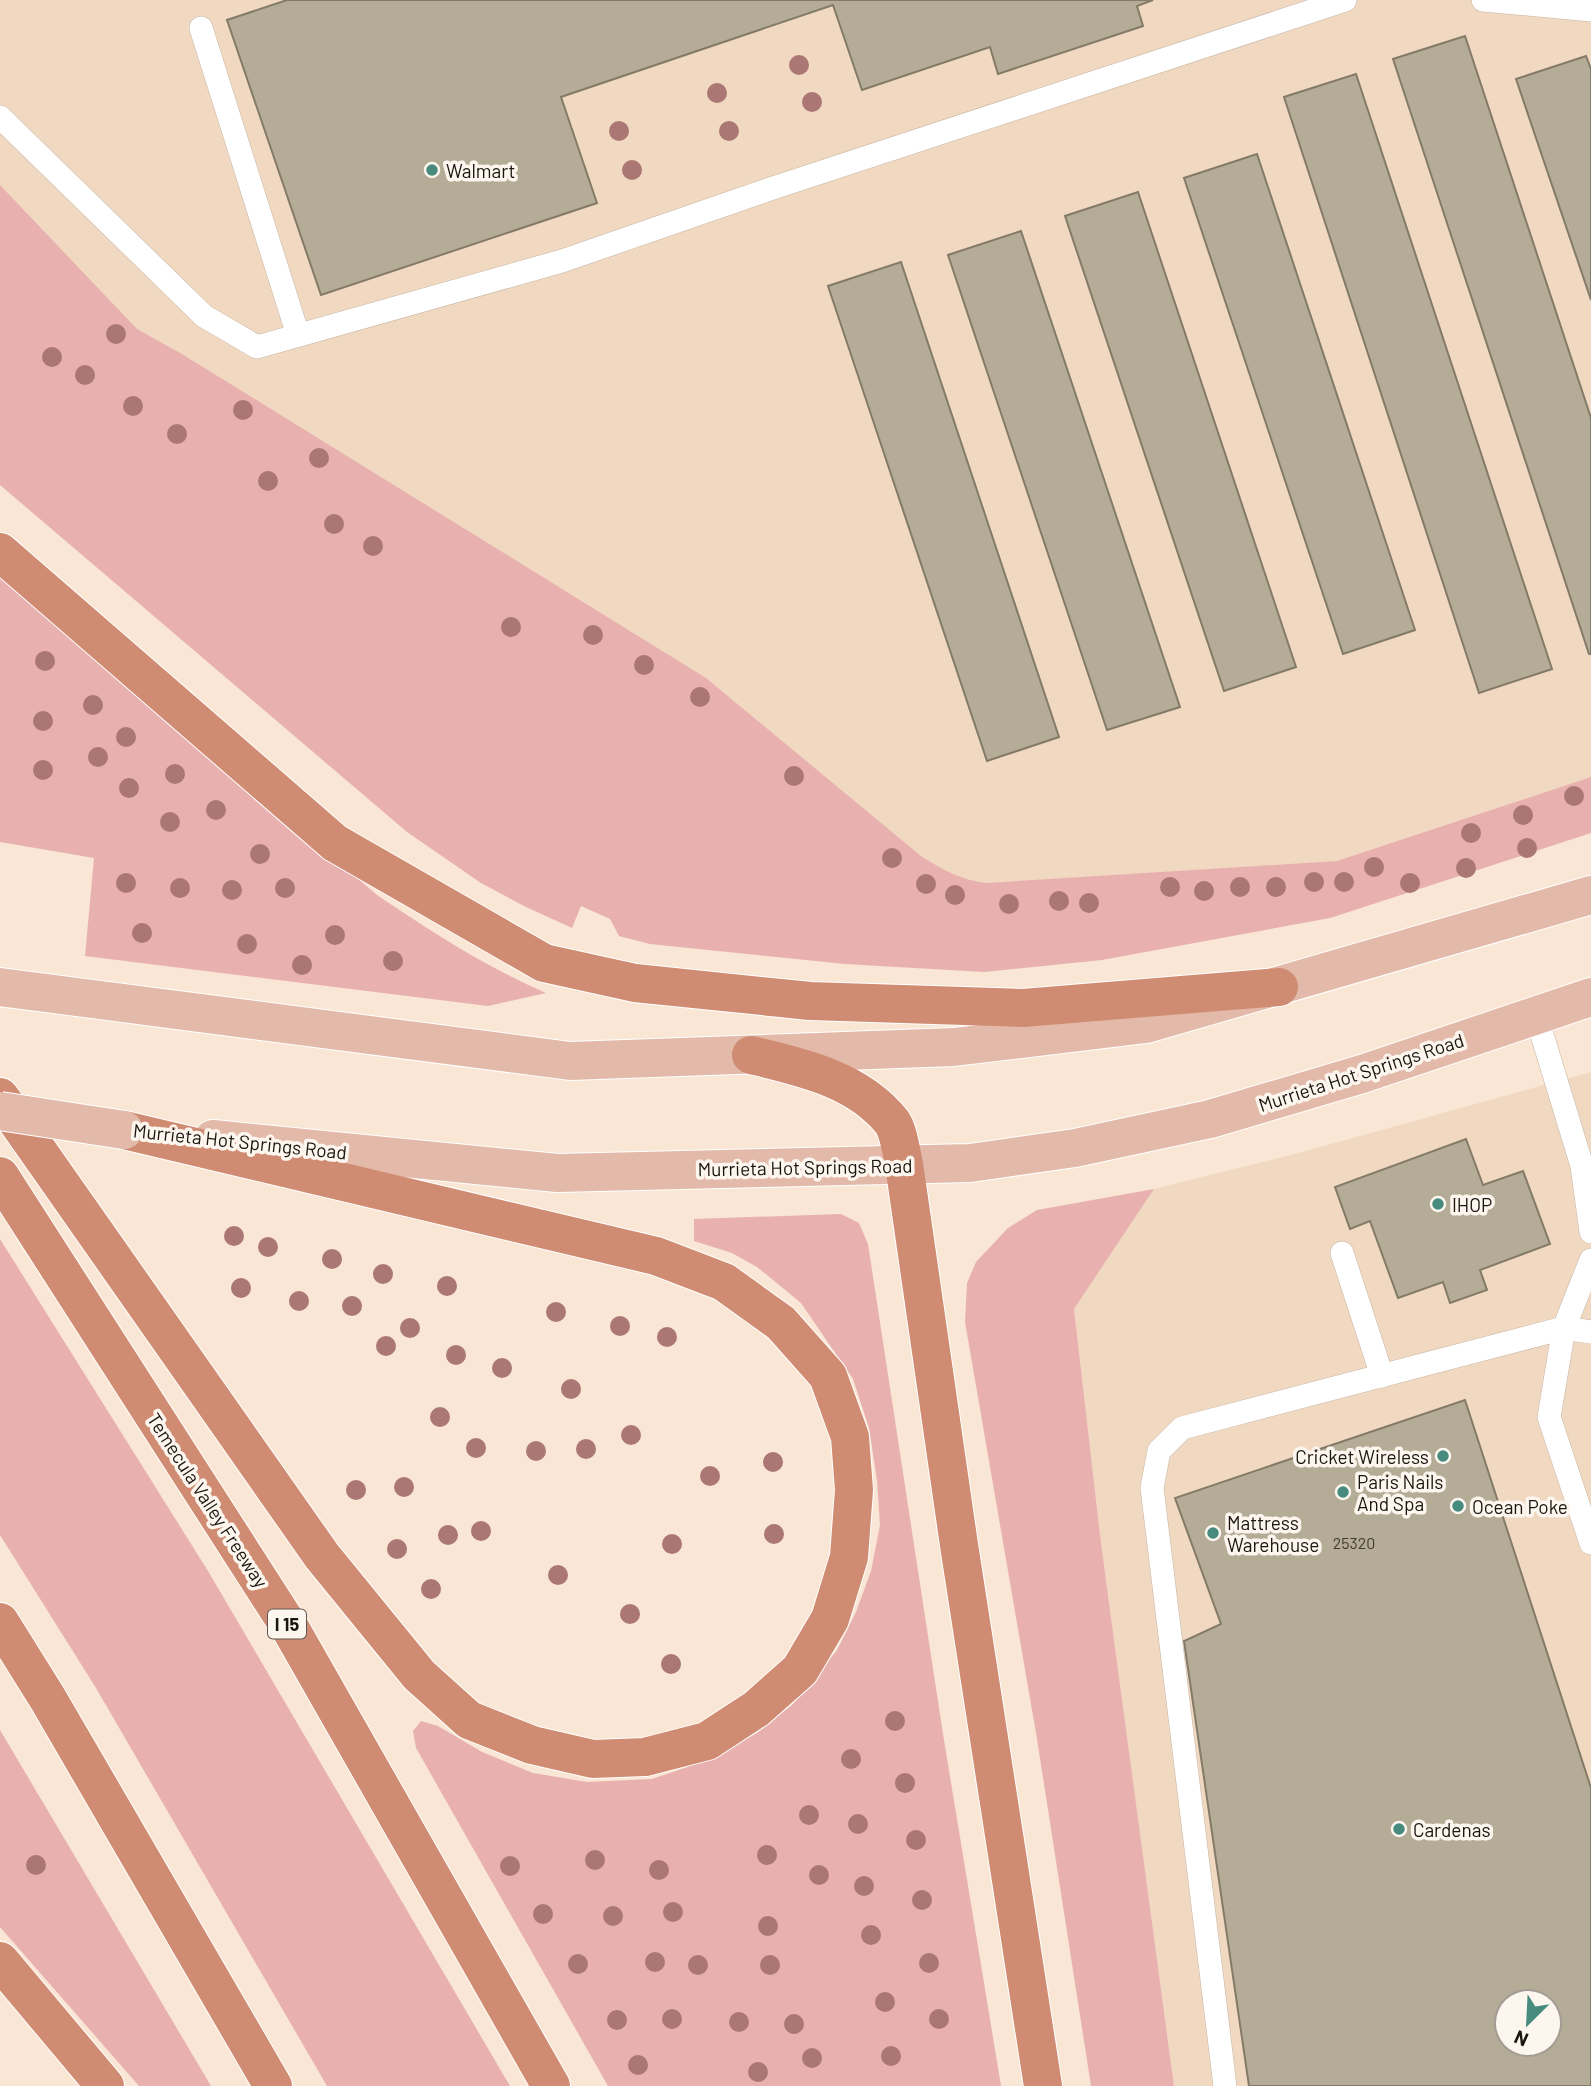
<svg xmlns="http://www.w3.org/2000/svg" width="1591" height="2086" font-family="Barlow,sans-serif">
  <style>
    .built { fill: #f1d9c1; fill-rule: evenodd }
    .green { fill: #e8b1b0 }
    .building { fill: #b5ac97; stroke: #837b67; stroke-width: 2; fill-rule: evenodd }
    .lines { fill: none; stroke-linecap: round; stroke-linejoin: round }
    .service-casing { stroke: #c7b5a4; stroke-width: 24 }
    .primary-casing { stroke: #fff; stroke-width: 40 }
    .motorway-casing { stroke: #fff; stroke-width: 40 }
    .service { stroke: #fff; stroke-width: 23 }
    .primary { stroke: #e3baaa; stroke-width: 38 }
    .motorway { stroke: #d08c72; stroke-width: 38 }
    .primary-bridge-casing { stroke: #fff; stroke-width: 40; stroke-linecap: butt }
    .primary-bridge { stroke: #e3baaa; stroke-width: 38 }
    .tree { fill: #ab7774 }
    .poi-dot { fill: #478b7f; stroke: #fdf6ef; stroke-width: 2.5 }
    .labels { text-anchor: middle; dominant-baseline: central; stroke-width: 7; stroke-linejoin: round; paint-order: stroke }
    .number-label { font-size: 16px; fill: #423b31 }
    .shield { fill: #fdf6ef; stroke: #5f5852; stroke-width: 2 }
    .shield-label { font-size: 18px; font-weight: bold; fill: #1b150f }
    .poi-label { font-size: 19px; fill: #1b150f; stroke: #fdf6ef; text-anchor: start }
    .street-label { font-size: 19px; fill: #1b150f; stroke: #fdf6ef }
  </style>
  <rect width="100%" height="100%" fill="#f9e6d5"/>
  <g class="built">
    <path d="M0 0H1591V833L1330 918 890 907 0 320Z"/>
    <path d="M1591 1072V2086H1174L1101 1543 1074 1309 1154 1189 1295 1154ZM1507 2002H1549V2044H1507Z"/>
  </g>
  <g class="green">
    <path d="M0 185 137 329 182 354 706 678 921 856C943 870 961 880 986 883L1337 861 1591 777V833L1330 918 1102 960 984 972 845 964 650 944 619 936 610 919 581 906 572 928 526 907 481 883 407 832 0 485Z"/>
    <path d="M0 570 377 895C432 932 486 967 546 993L488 1006 85 956 94 858 0 842Z"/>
    <path d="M1154 1189 1074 1309 1101 1543 1174 2086H1091L1037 1739 965 1322 967 1283 976 1262 1008 1228 1037 1210Z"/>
    <path d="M841 1214 859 1223 868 1244 943 1734 1001 2086H608L416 1748 413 1731 421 1721 438 1726 482 1752 533 1773 587 1782 652 1779 705 1761 757 1733 793 1704 837 1650 856 1612 871 1571 880 1525 877 1480 869 1428 853 1379 801 1303 757 1267 732 1253 694 1241V1219Z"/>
    <path d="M0 1239 208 1571 510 2086H327L96 1688 0 1535Z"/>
    <path d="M0 1730 211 2086H139L0 1927Z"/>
  </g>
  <g class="building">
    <path d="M287 0H1153L1137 6 1143 26 998 74 990 47 862 90 833 5 561 97 597 203 321 295 227 20Z"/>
    <path d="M1465 36 1591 418V654H1589L1393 59Z"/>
    <path d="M1586 56 1591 69V300L1516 79Z"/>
    <path d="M1356 74 1552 669 1479 693 1284 97Z"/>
    <path d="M1257 154 1415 630 1343 654 1184 178Z"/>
    <path d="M1138 192 1296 667 1224 691 1065 216Z"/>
    <path d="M1021 231 1180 707 1107 730 948 255Z"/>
    <path d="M901 262 1059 737 987 761 828 286Z"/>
    <path d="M1466 1139 1483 1185 1523 1171 1550 1244 1480 1270 1487 1290 1450 1303 1443 1282 1398 1298 1370 1221 1350 1229 1335 1187Z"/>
    <path d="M1465 1400 1591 1788V2086H1249L1184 1641 1221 1624 1175 1498ZM1507 2002H1549V2044H1507Z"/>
  </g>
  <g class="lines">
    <g class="service-casing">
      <g id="service">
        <path d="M1483 0 1591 10"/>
        <path d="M201 28 298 335"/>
        <path d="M0 117 204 316 257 347 562 261 770 189 1345 0"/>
        <path d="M1536 1015 1582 1166 1591 1232"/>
        <path d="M1342 1253 1382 1376"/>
        <path d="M1591 1260 1564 1328 1549 1417 1591 1543"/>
        <path d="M1225 2086 1152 1488 1159 1451 1182 1428 1564 1328 1591 1332"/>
      </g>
    </g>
    <g class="primary-casing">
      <g id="primary">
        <path d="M0 987 570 1061 954 1047 1146 1024 1591 895"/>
        <path d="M213 1139 557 1173 970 1163 1075 1148 1210 1119 1362 1074 1591 997"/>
      </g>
    </g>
    <g class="motorway-casing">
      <g id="motorway">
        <path d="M0 552 335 843 544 963 635 983 810 1001 1023 1008 1279 987"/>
        <path d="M751 1055C801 1067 858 1079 892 1122 899 1132 901 1152 904 1164L959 1545 1043 2086"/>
        <path d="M0 1097 322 1556 419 1675 469 1720 532 1745 593 1759 645 1757 707 1741 756 1709 800 1670 830 1619 849 1557 854 1490 850 1437 828 1376 781 1323 724 1282 656 1256 124 1130"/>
        <path d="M0 1176 290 1628 551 2086"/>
        <path d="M0 1622 48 1699 273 2086"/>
        <path d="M0 1961 105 2086"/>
      </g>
    </g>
    <use href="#service" class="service"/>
    <use href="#primary" class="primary"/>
    <use href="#motorway" class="motorway"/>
    <g class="primary-bridge-casing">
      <path id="primary-bridge" d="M0 1111 124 1130"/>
    </g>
    <use href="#primary-bridge" class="primary-bridge"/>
  </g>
  <g class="tree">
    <circle cx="799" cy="65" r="10"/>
    <circle cx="717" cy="93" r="10"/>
    <circle cx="812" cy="102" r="10"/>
    <circle cx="619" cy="131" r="10"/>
    <circle cx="729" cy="131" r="10"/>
    <circle cx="632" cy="170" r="10"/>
    <circle cx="116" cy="334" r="10"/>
    <circle cx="52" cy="357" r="10"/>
    <circle cx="85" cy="375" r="10"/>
    <circle cx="133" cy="406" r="10"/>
    <circle cx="243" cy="410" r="10"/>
    <circle cx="177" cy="434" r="10"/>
    <circle cx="319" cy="458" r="10"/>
    <circle cx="268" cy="481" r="10"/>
    <circle cx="334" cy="524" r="10"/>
    <circle cx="373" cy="546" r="10"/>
    <circle cx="511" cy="627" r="10"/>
    <circle cx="593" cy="635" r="10"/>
    <circle cx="45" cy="661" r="10"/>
    <circle cx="644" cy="665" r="10"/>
    <circle cx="700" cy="697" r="10"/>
    <circle cx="93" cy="705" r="10"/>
    <circle cx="43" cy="721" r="10"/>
    <circle cx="126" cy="737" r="10"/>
    <circle cx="98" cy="757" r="10"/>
    <circle cx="43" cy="770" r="10"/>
    <circle cx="175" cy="774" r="10"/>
    <circle cx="794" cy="776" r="10"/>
    <circle cx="129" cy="788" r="10"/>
    <circle cx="1574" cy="796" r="10"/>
    <circle cx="216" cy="810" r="10"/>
    <circle cx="1523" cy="815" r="10"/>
    <circle cx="170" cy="822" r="10"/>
    <circle cx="1471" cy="833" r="10"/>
    <circle cx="1527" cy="848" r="10"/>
    <circle cx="260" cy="854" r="10"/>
    <circle cx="892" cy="858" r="10"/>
    <circle cx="1374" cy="867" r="10"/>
    <circle cx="1466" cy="868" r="10"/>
    <circle cx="1314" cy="882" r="10"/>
    <circle cx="1344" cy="882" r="10"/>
    <circle cx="126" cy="883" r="10"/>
    <circle cx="1410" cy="883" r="10"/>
    <circle cx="926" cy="884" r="10"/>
    <circle cx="1170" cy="887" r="10"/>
    <circle cx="1240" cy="887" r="10"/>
    <circle cx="1276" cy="887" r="10"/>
    <circle cx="180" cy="888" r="10"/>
    <circle cx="285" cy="888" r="10"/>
    <circle cx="232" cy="890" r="10"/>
    <circle cx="1204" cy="891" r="10"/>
    <circle cx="955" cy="895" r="10"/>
    <circle cx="1059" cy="901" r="10"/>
    <circle cx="1089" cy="903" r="10"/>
    <circle cx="1009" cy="904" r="10"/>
    <circle cx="142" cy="933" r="10"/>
    <circle cx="335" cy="935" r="10"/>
    <circle cx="247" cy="944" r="10"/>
    <circle cx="393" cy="961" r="10"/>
    <circle cx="302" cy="965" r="10"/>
    <circle cx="234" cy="1236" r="10"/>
    <circle cx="268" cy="1247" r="10"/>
    <circle cx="332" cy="1259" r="10"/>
    <circle cx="383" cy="1274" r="10"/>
    <circle cx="447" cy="1286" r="10"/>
    <circle cx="241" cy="1288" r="10"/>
    <circle cx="299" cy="1301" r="10"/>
    <circle cx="352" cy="1306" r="10"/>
    <circle cx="556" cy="1312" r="10"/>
    <circle cx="620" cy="1326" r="10"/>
    <circle cx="410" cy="1328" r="10"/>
    <circle cx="667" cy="1337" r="10"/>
    <circle cx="386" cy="1346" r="10"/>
    <circle cx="456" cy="1355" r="10"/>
    <circle cx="502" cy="1368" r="10"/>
    <circle cx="571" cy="1389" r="10"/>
    <circle cx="440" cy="1417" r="10"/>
    <circle cx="631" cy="1435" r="10"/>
    <circle cx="476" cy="1448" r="10"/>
    <circle cx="586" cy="1449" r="10"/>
    <circle cx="536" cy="1451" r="10"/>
    <circle cx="773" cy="1462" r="10"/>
    <circle cx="710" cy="1476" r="10"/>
    <circle cx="404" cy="1487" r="10"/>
    <circle cx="356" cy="1490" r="10"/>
    <circle cx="481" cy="1531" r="10"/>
    <circle cx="774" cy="1534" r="10"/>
    <circle cx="448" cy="1535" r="10"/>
    <circle cx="672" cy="1544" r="10"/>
    <circle cx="397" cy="1549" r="10"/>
    <circle cx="558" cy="1575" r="10"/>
    <circle cx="431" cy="1589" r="10"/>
    <circle cx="630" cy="1614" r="10"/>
    <circle cx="671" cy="1664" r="10"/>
    <circle cx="895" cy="1721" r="10"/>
    <circle cx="851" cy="1759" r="10"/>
    <circle cx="905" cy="1783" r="10"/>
    <circle cx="809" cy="1815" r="10"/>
    <circle cx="858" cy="1824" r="10"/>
    <circle cx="916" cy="1840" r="10"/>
    <circle cx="767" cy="1855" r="10"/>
    <circle cx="595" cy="1860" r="10"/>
    <circle cx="36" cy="1865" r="10"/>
    <circle cx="510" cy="1866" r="10"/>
    <circle cx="659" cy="1870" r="10"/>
    <circle cx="819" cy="1875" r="10"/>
    <circle cx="864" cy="1886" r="10"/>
    <circle cx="922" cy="1900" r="10"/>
    <circle cx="673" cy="1912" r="10"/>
    <circle cx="543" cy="1914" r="10"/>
    <circle cx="613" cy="1916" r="10"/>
    <circle cx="768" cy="1926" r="10"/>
    <circle cx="871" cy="1935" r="10"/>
    <circle cx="655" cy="1962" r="10"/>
    <circle cx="929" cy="1963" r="10"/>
    <circle cx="578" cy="1964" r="10"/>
    <circle cx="698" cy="1965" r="10"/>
    <circle cx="770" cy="1965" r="10"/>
    <circle cx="885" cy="2002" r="10"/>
    <circle cx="672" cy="2019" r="10"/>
    <circle cx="939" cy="2019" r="10"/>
    <circle cx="617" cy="2020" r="10"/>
    <circle cx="739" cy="2022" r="10"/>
    <circle cx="794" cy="2024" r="10"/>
    <circle cx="891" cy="2056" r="10"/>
    <circle cx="812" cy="2058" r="10"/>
    <circle cx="638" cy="2065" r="10"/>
    <circle cx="758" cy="2072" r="10"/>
  </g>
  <g class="poi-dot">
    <circle cx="432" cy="170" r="7"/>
    <circle cx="1438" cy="1204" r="7"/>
    <circle cx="1443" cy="1456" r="7"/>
    <circle cx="1343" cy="1492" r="7"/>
    <circle cx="1458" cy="1506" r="7"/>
    <circle cx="1213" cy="1533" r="7"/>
    <circle cx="1399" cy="1829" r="7"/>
  </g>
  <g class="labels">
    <g class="number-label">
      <text x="1354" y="1542">25320</text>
    </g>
    <rect class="shield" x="268" y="1609.5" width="38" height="29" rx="5"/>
    <g class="shield-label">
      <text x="287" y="1624">I 15</text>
    </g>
    <g class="poi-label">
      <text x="446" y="170">Walmart</text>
      <text x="1452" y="1204">IHOP</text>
      <text x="1429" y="1456" text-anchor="end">Cricket Wireless</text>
      <text x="1357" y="1481">Paris Nails<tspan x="1357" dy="22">And Spa</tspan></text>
      <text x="1472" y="1506">Ocean Poke</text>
      <text x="1227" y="1522">Mattress<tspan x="1227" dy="22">Warehouse</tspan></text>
      <text x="1413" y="1829">Cardenas</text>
    </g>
    <g class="street-label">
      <text transform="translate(1361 1072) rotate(-18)">Murrieta Hot Springs Road</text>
      <text transform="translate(240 1141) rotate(6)">Murrieta Hot Springs Road</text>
      <text transform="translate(805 1167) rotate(-1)">Murrieta Hot Springs Road</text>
      <text transform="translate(208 1500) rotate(57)">Temecula Valley Freeway</text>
    </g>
  </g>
  <g transform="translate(1528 2023) rotate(204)"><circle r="33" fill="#fdf6ef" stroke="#a39c95" stroke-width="2"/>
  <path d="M0-5L12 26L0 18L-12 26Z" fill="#478b7f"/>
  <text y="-10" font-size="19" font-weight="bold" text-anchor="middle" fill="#1b150f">N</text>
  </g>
</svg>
